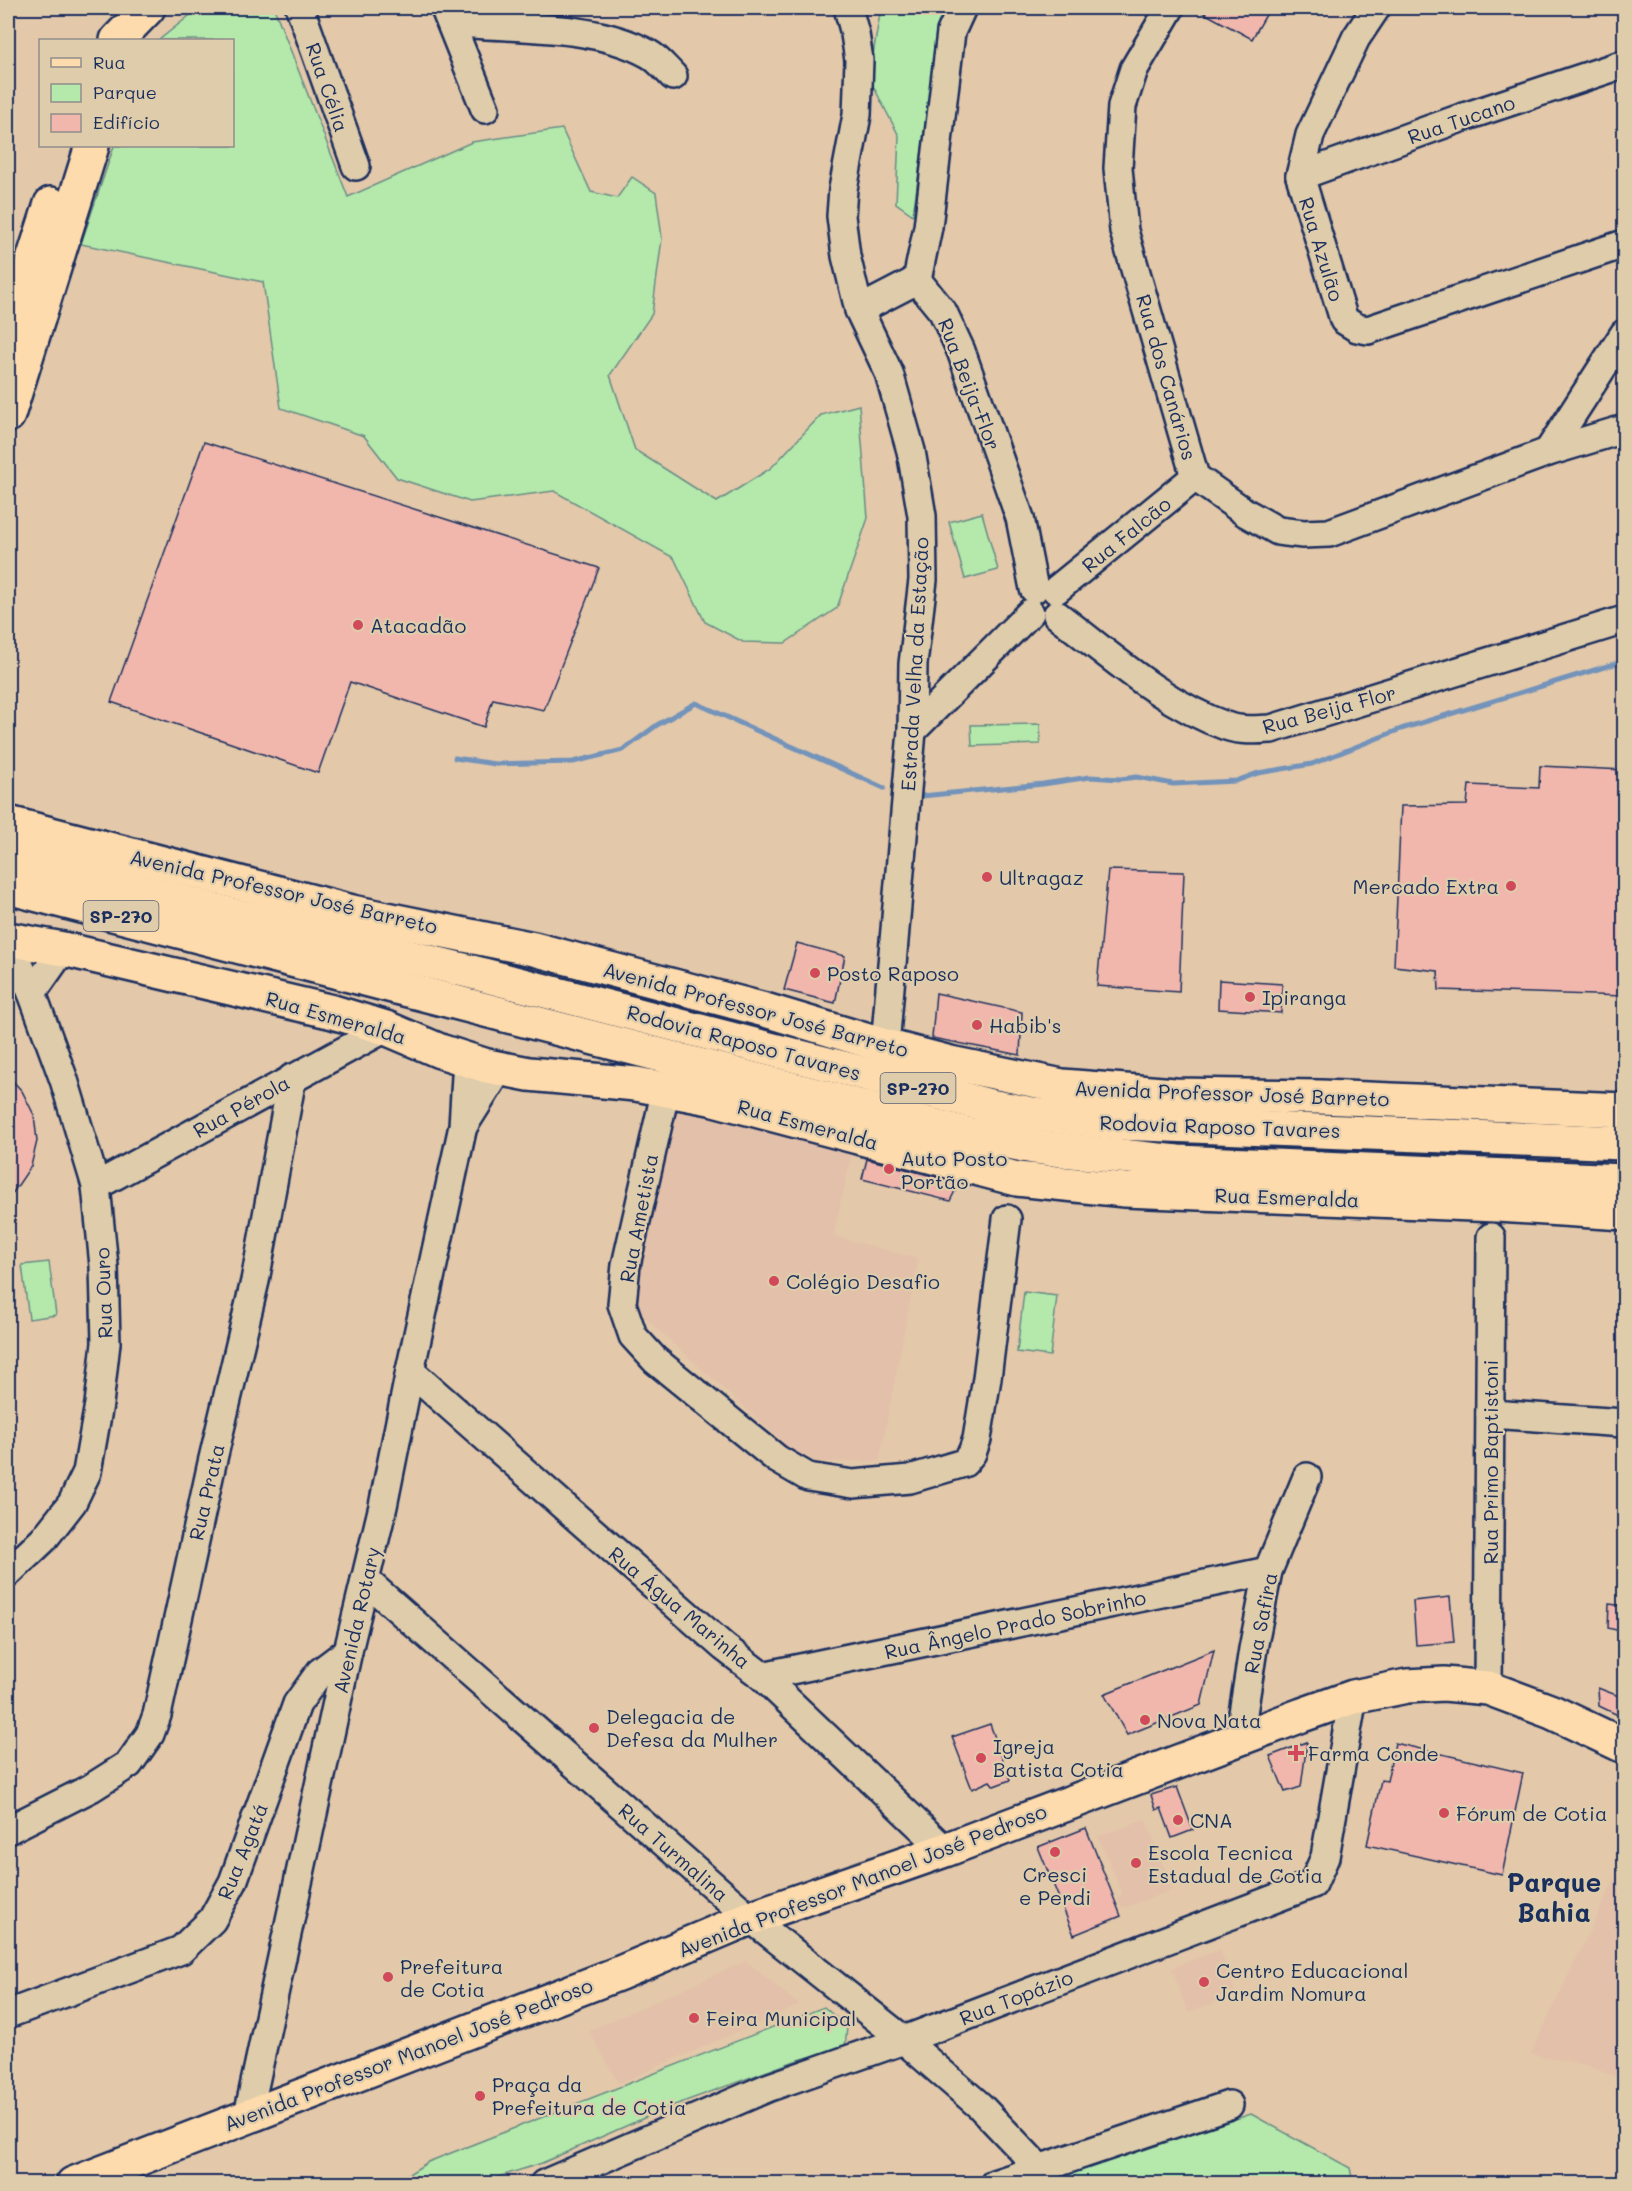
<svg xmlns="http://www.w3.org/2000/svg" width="1632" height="2191" font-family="Mali,sans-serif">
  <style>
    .built { fill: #e3c0a9 }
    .green { fill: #b4e9ab; stroke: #688c84; stroke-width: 1.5 }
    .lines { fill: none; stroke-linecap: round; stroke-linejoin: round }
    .stream { stroke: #7393ba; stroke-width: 5 }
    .building { fill: #f1b7ac; stroke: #1b2f5e; stroke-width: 1.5 }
    .minor-casing { stroke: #1b2f5e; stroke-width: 32 }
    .major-casing { stroke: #1b2f5e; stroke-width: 38 }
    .highway-casing { stroke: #1b2f5e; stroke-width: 38 }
    .minor { stroke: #dfccaa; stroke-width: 27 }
    .major { stroke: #fedbac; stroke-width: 33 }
    .highway { stroke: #fedbac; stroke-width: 33 }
    .poi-dot { fill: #d1495b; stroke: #dfccaa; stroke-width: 2 }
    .labels { text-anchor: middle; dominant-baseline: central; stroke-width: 4.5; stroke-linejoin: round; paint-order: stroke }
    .shield { fill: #dfccaa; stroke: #565e75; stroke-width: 1.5 }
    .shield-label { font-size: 18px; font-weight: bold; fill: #1b2f5e }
    .street-label { font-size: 20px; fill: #1b2f5e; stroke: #dfccaa }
    .poi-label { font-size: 20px; fill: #1b2f5e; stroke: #dfccaa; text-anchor: start }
    .district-label { font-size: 26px; font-weight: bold; fill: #1b2f5e; stroke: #dfccaa }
  </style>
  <rect width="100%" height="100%" fill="#e3c8aa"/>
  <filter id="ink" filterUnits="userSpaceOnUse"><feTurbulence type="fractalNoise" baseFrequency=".0167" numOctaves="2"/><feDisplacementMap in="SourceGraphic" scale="12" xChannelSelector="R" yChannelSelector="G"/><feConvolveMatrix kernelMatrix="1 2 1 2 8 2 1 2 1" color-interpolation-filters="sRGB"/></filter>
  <g filter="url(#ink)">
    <g class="built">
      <path d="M671 1103 853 1148 833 1236 918 1259 879 1461 816 1462 796 1453 777 1440 774 1434 629 1303Z"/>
      <path d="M1146 1820 1172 1890 1122 1908 1118 1898 1123 1894 1098 1836Z"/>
      <path d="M1624 1860V2080L1592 2066 1531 2054Z"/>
      <path d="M1220 1950 1236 1995 1188 2012 1172 1968Z"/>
      <path d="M746 1961 799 2005 619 2083 589 2031Z"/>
    </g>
    <g class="green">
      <path d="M199 8H274L348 197 472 142 562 129 591 192 617 198 632 177 656 193 662 238 652 314 610 375 635 450 717 502 771 468 821 415 859 405 868 518 837 608 785 643 743 642 705 622 674 558 554 491 470 502 397 478 364 436 281 408 263 282 81 244 114 146H232V40H159Z"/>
      <path d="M881 8H951L939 28 913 215 896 203 899 136 869 78Z"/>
      <path d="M982 513 998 570 965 579 949 522Z"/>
      <path d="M1040 724V744L972 746 971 725Z"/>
      <path d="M49 1262 56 1315 29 1319 22 1265Z"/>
      <path d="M1024 1292 1057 1296 1050 1356 1017 1352Z"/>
      <path d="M824 2007 847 2027 845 2048 795 2061 669 2107 542 2163 479 2183 393 2184 428 2162Z"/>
      <path d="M1251 2114 1350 2168 1353 2183H1049L1048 2180Z"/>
    </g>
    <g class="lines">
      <g class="stream">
        <path d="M455 758 495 764 573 762 623 750 657 725 696 703 884 788"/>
        <path d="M922 796 1043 784 1090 777 1120 779 1137 777 1173 784 1236 781 1258 773 1312 764 1401 729 1624 661"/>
      </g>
    </g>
    <g class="building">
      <path d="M1195 8H1270L1252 39Z"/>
      <path d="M204 442 599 568 544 710 493 699 484 727 350 682 318 773 111 702Z"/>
      <path d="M1540 766 1624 770V996L1439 990 1438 971 1394 966 1401 806 1467 805 1469 785 1539 788Z"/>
      <path d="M1108 870 1184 872 1179 992 1097 986Z"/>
      <path d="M797 943 845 956 835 1003 784 990Z"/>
      <path d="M1219 980 1282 984 1281 1013 1218 1009Z"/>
      <path d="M936 993 1022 1012 1020 1055 932 1038Z"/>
      <path d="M8 1076 22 1091 34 1115 37 1141 31 1166 8 1200Z"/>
      <path d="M867 1159 959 1183 950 1201 862 1179Z"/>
      <path d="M1450 1597 1454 1642 1416 1645 1413 1601Z"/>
      <path d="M1609 1604 1624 1606V1632L1608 1628Z"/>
      <path d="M1214 1650 1201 1705 1127 1735 1104 1694Z"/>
      <path d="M1598 1688 1624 1698V1718L1599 1706Z"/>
      <path d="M990 1724 1010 1780 994 1786 990 1781 972 1789 952 1737Z"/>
      <path d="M1307 1742 1301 1787 1285 1792 1270 1756Z"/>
      <path d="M1395 1743 1523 1773 1502 1875 1367 1845 1381 1780 1387 1781Z"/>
      <path d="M1177 1787 1193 1830 1172 1838 1161 1808 1156 1810 1151 1795Z"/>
      <path d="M1086 1828 1121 1916 1074 1935 1038 1847Z"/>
    </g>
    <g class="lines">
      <g class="minor-casing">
        <g id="minor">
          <path d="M300 8 356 166"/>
          <path d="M848 8 855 34 859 60 857 115 843 189 841 216 846 256 859 310 889 373 911 451 922 516 923 580 913 664 912 731 885 1046"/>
          <path d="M962 8 951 32 928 227 917 280 943 312 961 351 1020 518 1034 589"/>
          <path d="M1170 8 1134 69 1122 106 1118 168 1124 231 1195 477 1246 513 1278 531 1303 534 1329 533 1548 452 1624 429"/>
          <path d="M1376 8 1356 38 1310 135 1300 176 1344 320 1357 328 1368 330 1624 244"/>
          <path d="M445 9 485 109"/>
          <path d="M451 22C513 29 594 23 649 54 658 59 665 68 673 76"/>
          <path d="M1300 176 1461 118 1624 64"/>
          <path d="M859 310 917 280"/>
          <path d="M1548 452 1624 334"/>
          <path d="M1056 590 1195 477"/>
          <path d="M1057 615C1110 655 1162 703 1226 726 1240 731 1256 730 1271 729L1624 620"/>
          <path d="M912 731 1030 613"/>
          <path d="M8 940 32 993 64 1080 96 1186 104 1266 106 1343 99 1404 87 1472 72 1503 43 1540 8 1573"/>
          <path d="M32 993 63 949"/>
          <path d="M666 1089 626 1265 622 1304 633 1336 655 1360 777 1459 808 1477 853 1484 910 1479 964 1463 972 1453 977 1439 987 1378 1007 1219"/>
          <path d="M464 1125 500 1068"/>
          <path d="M96 1186 386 1028"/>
          <path d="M410 1371 724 1647 762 1676 945 1850"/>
          <path d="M1490 1414 1624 1423"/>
          <path d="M365 1580 750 1918 904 2040 980 2106 1039 2168"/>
          <path d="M762 1676 1268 1571"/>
          <path d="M1488 1688 1491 1237"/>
          <path d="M1239 1739 1253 1649 1268 1571 1307 1477"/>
          <path d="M8 1830 91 1788 129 1764 150 1734 157 1715 212 1463 255 1281 292 1078"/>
          <path d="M8 2014 181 1950 212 1920 233 1882 297 1704 320 1672 348 1651"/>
          <path d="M248 2115 348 1651 383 1506 410 1371 463 1126 467 1059"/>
          <path d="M544 2184 767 2088 904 2040 1313 1884 1325 1857 1353 1697"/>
          <path d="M994 2184 1229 2105"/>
        </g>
      </g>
      <g class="major-casing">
        <path id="major" d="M73 2184 620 1973 750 1918 945 1850 1302 1715 1353 1697 1407 1686 1444 1684 1488 1688 1552 1712 1624 1746"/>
      </g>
      <g class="highway-casing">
        <g id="highway">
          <path d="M117 40 148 8"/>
          <path d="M8 338 51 204"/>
          <path d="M8 415 92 146"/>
          <path d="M8 823 352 912 534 949 598 966 765 1010 885 1046 950 1063 1062 1086 1175 1095 1321 1097 1624 1110"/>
          <path d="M8 856 229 914 472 972 990 1106 1032 1114 1118 1123 1624 1143"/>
          <path d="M8 887 967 1134 1034 1147 1178 1162 1624 1181"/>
          <path d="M8 939 63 949 333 1012 386 1028 440 1051 487 1066 529 1074 636 1084 710 1098 1017 1179 1125 1190 1497 1205 1624 1213"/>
        </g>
      </g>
      <use href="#minor" class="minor"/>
      <use href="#major" class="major"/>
      <use href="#highway" class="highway"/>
    </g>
  </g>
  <g class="poi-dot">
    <circle cx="358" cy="625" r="6"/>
    <circle cx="987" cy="877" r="6"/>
    <circle cx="1511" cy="886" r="6"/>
    <circle cx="815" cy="973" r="6"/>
    <circle cx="1250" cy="997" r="6"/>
    <circle cx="977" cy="1025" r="6"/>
    <circle cx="889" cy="1169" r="6"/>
    <circle cx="774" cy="1281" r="6"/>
    <circle cx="1145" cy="1720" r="6"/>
    <circle cx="594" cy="1728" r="6"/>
    <path d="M1293 1744h6v6h6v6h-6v6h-6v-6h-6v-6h6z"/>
    <circle cx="981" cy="1758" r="6"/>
    <circle cx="1444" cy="1813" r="6"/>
    <circle cx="1178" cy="1820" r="6"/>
    <circle cx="1055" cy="1852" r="6"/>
    <circle cx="1136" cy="1863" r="6"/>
    <circle cx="388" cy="1977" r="6"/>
    <circle cx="1204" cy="1982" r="6"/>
    <circle cx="694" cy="2018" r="6"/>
    <circle cx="480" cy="2096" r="6"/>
  </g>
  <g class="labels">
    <g class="shield">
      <rect x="83.5" y="901" width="75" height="30" rx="4.5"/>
      <rect x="880.5" y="1073" width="75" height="30" rx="4.5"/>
    </g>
    <g class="shield-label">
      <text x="121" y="916">SP-270</text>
      <text x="918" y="1088">SP-270</text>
    </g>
    <g class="street-label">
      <text transform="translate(328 87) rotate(71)">Rua Célia</text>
      <text transform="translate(1461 119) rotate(-19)">Rua Tucano</text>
      <text transform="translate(1322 249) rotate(73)">Rua Azulão</text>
      <text transform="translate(1167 377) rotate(74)">Rua dos Canários</text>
      <text transform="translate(970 384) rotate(69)">Rua Beija-Flor</text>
      <text transform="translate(1126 534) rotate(-39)">Rua Falcão</text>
      <text transform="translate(914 664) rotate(-87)">Estrada Velha da Estação</text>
      <text transform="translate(1329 709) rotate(-15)">Rua Beija Flor</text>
      <text transform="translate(284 891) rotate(13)">Avenida Professor José Barreto</text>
      <text transform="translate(756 1009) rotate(15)">Avenida Professor José Barreto</text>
      <text transform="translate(336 1017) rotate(16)">Rua Esmeralda</text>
      <text transform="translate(744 1042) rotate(15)">Rodovia Raposo Tavares</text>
      <text transform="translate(1232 1093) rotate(2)">Avenida Professor José Barreto</text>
      <text transform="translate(241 1106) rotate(-29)">Rua Pérola</text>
      <text transform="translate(808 1124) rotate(15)">Rua Esmeralda</text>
      <text transform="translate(1220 1126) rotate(2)">Rodovia Raposo Tavares</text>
      <text transform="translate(1287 1197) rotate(2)">Rua Esmeralda</text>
      <text transform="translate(638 1218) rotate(-79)">Rua Ametista</text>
      <text transform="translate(103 1293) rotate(-92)">Rua Ouro</text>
      <text transform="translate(1490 1462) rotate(-90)">Rua Primo Baptistoni</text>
      <text transform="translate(206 1492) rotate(-77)">Rua Prata</text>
      <text transform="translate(680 1607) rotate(40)">Rua Água Marinha</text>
      <text transform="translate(356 1620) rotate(-77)">Avenida Rotary</text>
      <text transform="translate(1260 1623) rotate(-79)">Rua Safira</text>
      <text transform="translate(1015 1624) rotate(-12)">Rua Ângelo Prado Sobrinho</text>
      <text transform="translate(242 1851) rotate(-68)">Rua Agatá</text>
      <text transform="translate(674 1852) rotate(41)">Rua Turmalina</text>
      <text transform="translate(862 1880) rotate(-21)">Avenida Professor Manoel José Pedroso</text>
      <text transform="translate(1016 1997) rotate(-21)">Rua Topázio</text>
      <text transform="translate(408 2054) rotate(-21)">Avenida Professor Manoel José Pedroso</text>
    </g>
    <g class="poi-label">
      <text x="370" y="625">Atacadão</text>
      <text x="999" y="877">Ultragaz</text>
      <text x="1499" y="886" text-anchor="end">Mercado Extra</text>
      <text x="827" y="973">Posto Raposo</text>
      <text x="1262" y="997">Ipiranga</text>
      <text x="989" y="1025">Habib's</text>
      <text x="901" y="1158">Auto Posto<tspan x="901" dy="23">Portão</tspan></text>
      <text x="786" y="1281">Colégio Desafio</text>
      <text x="606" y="1716">Delegacia de<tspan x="606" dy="23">Defesa da Mulher</tspan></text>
      <text x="1157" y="1720">Nova Nata</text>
      <text x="993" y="1746">Igreja<tspan x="993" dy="23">Batista Cotia</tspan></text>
      <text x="1308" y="1753">Farma Conde</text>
      <text x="1456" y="1813">Fórum de Cotia</text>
      <text x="1190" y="1820">CNA</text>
      <text x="1148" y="1852">Escola Tecnica<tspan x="1148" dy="23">Estadual de Cotia</tspan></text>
      <text x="1055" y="1874" text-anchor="middle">Cresci<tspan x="1055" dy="23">e Perdi</tspan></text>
      <text x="400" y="1966">Prefeitura<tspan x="400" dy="23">de Cotia</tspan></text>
      <text x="1216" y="1970">Centro Educacional<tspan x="1216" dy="23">Jardim Nomura</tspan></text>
      <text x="706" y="2018">Feira Municipal</text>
      <text x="492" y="2084">Praça da<tspan x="492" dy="23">Prefeitura de Cotia</tspan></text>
    </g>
    <g class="district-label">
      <text x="1554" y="1882">Parque<tspan x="1554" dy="30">Bahia</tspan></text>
    </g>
  </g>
  <rect width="1632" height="2191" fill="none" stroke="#dfccaa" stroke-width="30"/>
  <rect x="15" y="15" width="1602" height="2161" fill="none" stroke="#1b2f5e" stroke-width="2" filter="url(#ink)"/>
  <rect x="39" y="39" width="195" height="108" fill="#dfccaa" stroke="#918d8c" stroke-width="1.5"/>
  <rect x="51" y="58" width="30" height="9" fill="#fedbac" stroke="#918d8c" stroke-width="1.5"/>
  <text x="93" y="69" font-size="18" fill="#1b2f5e">Rua</text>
  <rect x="51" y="84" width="30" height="18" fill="#b4e9ab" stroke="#918d8c" stroke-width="1.5"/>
  <text x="93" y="99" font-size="18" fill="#1b2f5e">Parque</text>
  <rect x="51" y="114" width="30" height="18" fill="#f1b7ac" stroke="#918d8c" stroke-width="1.5"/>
  <text x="93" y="129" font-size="18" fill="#1b2f5e">Edifício</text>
</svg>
